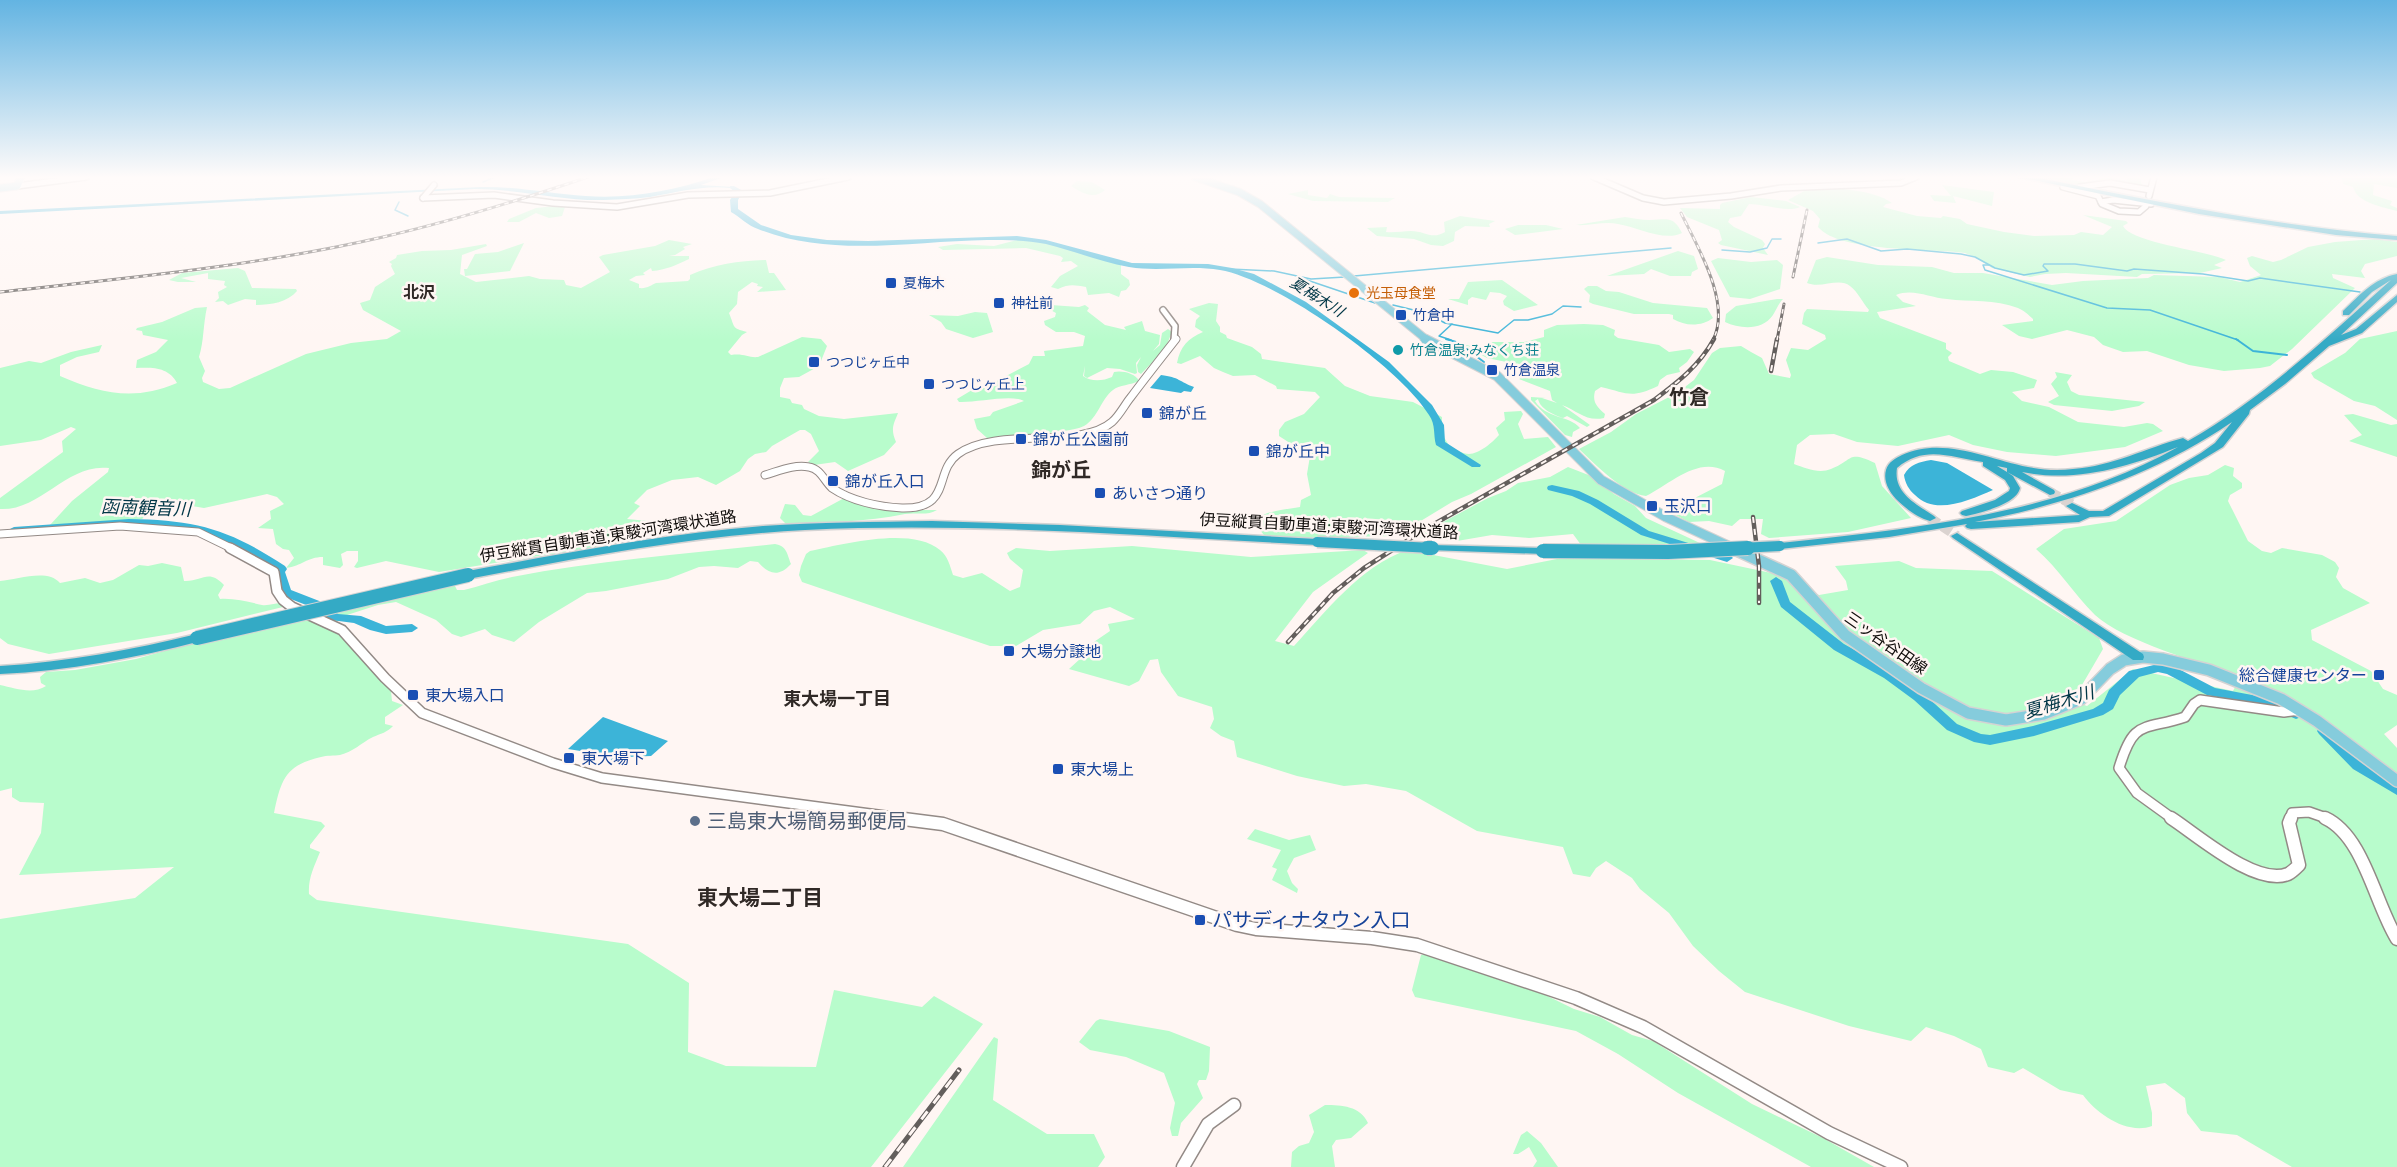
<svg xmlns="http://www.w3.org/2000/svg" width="2397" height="1167" font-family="Bitter,'Noto Sans JP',serif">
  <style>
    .green { fill: #b8fccc }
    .water { fill: #3cb4d8 }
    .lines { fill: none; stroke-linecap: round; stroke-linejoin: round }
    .stream-far1 { stroke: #3cb4d8; stroke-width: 1.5 }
    .stream { stroke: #3cb4d8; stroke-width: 2 }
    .river { fill: #3cb4d8; fill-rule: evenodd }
    .highway-tunnel { stroke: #dbd3d0; stroke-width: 10; stroke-dasharray: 10 5; stroke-linecap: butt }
    .minor-far3-casing { stroke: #938a86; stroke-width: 8 }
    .minor-far2-casing { stroke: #938a86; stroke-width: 9 }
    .minor-far1-casing { stroke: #938a86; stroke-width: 12 }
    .minor-casing { stroke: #938a86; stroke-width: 15 }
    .major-far2-casing { stroke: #d4d3d3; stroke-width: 9 }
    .major-far1-casing { stroke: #d4d3d3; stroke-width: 11 }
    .major-casing { stroke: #d4d3d3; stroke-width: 14 }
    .highway-casing { stroke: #d4d3d3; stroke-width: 3 }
    .minor-far3 { stroke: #fff; stroke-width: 5 }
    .minor-far2 { stroke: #fff; stroke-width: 7 }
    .minor-far1 { stroke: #fff; stroke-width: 9 }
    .minor { stroke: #fff; stroke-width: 12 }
    .major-far2 { stroke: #85ccdc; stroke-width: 7 }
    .major-far1 { stroke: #85ccdc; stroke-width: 9 }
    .major { stroke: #85ccdc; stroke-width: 11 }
    .highway { fill: #34aac5; fill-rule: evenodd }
    .rail-far2-casing { stroke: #635e5c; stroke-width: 3 }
    .rail-far1-casing { stroke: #635e5c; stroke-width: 4.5 }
    .rail-casing { stroke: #635e5c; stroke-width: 5 }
    .rail-far2 { stroke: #fff6f3; stroke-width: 1.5; stroke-dasharray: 4.5; stroke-linecap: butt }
    .rail-far1 { stroke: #fff6f3; stroke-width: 2; stroke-dasharray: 6; stroke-linecap: butt }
    .rail { stroke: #fff6f3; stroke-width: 3; stroke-dasharray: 10; stroke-linecap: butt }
    .highway-bridge-far1-casing { stroke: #d4d3d3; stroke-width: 13; stroke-linecap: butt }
    .highway-bridge-casing { stroke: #d4d3d3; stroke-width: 16; stroke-linecap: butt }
    .highway-bridge-far1 { stroke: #34aac5; stroke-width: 10 }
    .highway-bridge { stroke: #34aac5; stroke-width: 14 }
    .transit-dot { fill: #1a4fb4; stroke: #fff6f3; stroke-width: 2 }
    .food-dot { fill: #e8710a; stroke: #fff6f3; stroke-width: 2 }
    .culture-dot { fill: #0f9aa8; stroke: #fff6f3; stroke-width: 2 }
    .service-dot { fill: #5c6f8a; stroke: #fff6f3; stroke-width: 2 }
    .labels { text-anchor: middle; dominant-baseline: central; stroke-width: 5; stroke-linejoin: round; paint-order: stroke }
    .far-transit-label { font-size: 14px; fill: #164399; stroke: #fff6f3; text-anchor: start }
    .far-food-label { font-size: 14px; fill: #c56008; stroke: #fff6f3; text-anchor: start }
    .far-culture-label { font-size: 14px; fill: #0d838f; stroke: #fff6f3; text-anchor: start }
    .far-water-label { font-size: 15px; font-style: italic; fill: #003646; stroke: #fff6f3 }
    .far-quarter-label { font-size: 16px; font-weight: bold; fill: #302926; stroke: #fff6f3 }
    .transit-label { font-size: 16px; fill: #164399; stroke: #fff6f3; text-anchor: start }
    .street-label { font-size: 16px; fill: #100d0b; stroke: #fff6f3 }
    .water-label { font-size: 18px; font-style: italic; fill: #003646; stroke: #fff6f3 }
    .neighbourhood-label { font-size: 18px; font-weight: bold; fill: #302926; stroke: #fff6f3 }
    .quarter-label { font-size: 20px; font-weight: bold; fill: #302926; stroke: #fff6f3 }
    .near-service-label { font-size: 20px; fill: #4e5e75; stroke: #fff6f3; text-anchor: start }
    .near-transit-label { font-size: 20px; fill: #164399; stroke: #fff6f3; text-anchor: start }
    .near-neighbourhood-label { font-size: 21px; font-weight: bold; fill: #302926; stroke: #fff6f3 }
  </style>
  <rect width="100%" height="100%" fill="#fff6f3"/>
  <g class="green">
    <path d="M2037 177H2073L2072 180 2086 182 2111 177 2126 181 2128 178 2141 179V183L2144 186 2126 184 2080 186Z"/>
    <path d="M2341 177H2397V188L2374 184 2373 195 2392 201 2390 205 2397 208V211C2383 207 2357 203 2353 187L2343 184Z"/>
    <path d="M1077 181 1092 182 1105 190C1094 200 1082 193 1071 186Z"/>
    <path d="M1942 185 1994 192 1992 206 1953 196 1956 203 1934 201 1930 195 1951 196Z"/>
    <path d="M1817 188C1839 188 1874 190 1892 203L1886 204 1883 207 1917 216 1941 218 1943 216 1960 219 1967 224 2004 232 2034 236 2074 235 2081 232 2103 235 2112 227 2083 215 2126 221 2128 223 2123 226C2132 243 2205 250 2226 260L2214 265 2222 268 2200 273 2142 274 2137 277 2066 273 2045 274 2030 277 1992 268 1975 257 1965 253C1931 248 1840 253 1818 227L1820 219 1813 211 1788 200 1806 190Z"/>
    <path d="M1308 190V195L1327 198 1330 194 1339 197 1395 198 1388 202 1313 201 1288 194Z"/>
    <path d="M1751 197 1786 201 1800 207C1788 213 1765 204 1749 204L1741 216 1730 218 1728 222 1734 227 1762 240 1765 244 1763 248 1768 255 1721 245 1718 243 1722 240 1719 230 1687 217 1680 208 1720 209V205L1722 203Z"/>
    <path d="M555 206 565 207 562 216 549 218 536 213 519 222H507L509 219 536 208Z"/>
    <path d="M1460 216 1495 221 1489 224 1490 227 1465 226 1455 232 1454 241 1443 246 1431 245 1414 239 1377 236 1367 228 1387 227 1386 232C1394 233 1403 231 1411 231 1425 231 1432 240 1445 232L1444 222Z"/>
    <path d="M1625 217C1633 218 1642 220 1650 220 1667 219 1674 216 1682 233 1664 242 1637 227 1618 224 1605 221 1590 226 1576 225Z"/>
    <path d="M1518 225H1546L1563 229 1515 235 1505 229Z"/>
    <path d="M1021 239 1051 244 1121 265V274L1129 280 1130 285 1126 290 1121 291 1119 297 1109 293 1088 295 1086 287C1074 285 1069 284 1058 289L1051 287 1060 276 1078 266 1071 261 1061 262 1063 258 1060 256 1026 248 943 250 938 247 957 244 994 246Z"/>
    <path d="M2375 239 2397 242V256L2365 264 2361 271 2365 278 2332 274 2333 278 2355 288 2292 349 2270 366 2260 368 2224 371 2189 365 2147 351 2123 352 2103 345 2094 337 2067 330 2032 339 2019 336 2002 325 2033 321V319C2029 315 2023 310 2018 308 1995 299 1970 302 1947 299 1930 298 1913 288 1896 295L1903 302 1916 306 1877 312 1880 318 1946 343V349L1952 353 1948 357 1949 361 1980 374 1991 370 2013 372 2037 380 2034 388 2012 392 2022 401 2049 407 2078 422 2124 427 2147 423 2153 424 2163 431 2125 447 2056 456 2007 452 1973 445 1949 435 1898 446 1857 442 1834 434 1810 435 1797 445 1794 464C1805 468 1819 474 1831 469 1854 460 1847 450 1875 463L1882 486 1911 518 1848 532 1769 538 1761 534 1763 519H1740L1732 526 1709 521 1689 522 1666 510 1668 503H1685L1722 484 1725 471C1698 456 1670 484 1646 496 1624 494 1595 464 1579 449L1611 432 1636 414 1677 393 1694 380 1712 353 1720 348 1741 346 1751 352 1762 358 1769 374 1790 378 1791 375 1786 360 1791 348 1808 350 1826 339 1825 335 1802 324 1804 313 1807 309 1868 312 1869 310C1863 303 1858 292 1850 286 1839 277 1821 289 1807 283L1816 260 1827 257 1878 265 1932 267 1954 273H1983L2052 285 2083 281 2148 278 2154 275 2219 277 2240 282 2261 275 2250 266 2247 258 2252 256 2273 262 2281 260 2308 247 2335 242Z"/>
    <path d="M669 240 692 244 683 247 685 249 675 255 669 256H689V259C676 265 666 270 652 271L651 268 643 273 645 275 636 276 629 280 639 284V288C647 289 651 285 656 283L688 281 690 279V275C715 264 740 261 766 260L769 273H774L786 290 757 292 763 287 757 286 758 284 752 282 738 292 737 304 729 313C735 327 731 328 747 332L742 335 728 352 731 355C744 353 748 358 758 357L802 337 821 339 827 346 819 366 799 377 784 378 780 388V397L790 399 792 403 802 405 804 409 819 416 844 419 898 413C894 424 890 428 896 442L884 455 848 471 835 462 814 465 808 462 819 451 811 434 805 430H800L772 446 766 452 755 454 748 459 740 471 716 485 698 477 672 480 647 490 634 503 640 506 627 519 648 521 687 515 695 522 663 527 636 538 607 545 439 572 386 561 357 568 354 567 358 561V551H347L341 554 343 565 340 568 323 565V557C307 557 302 566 286 568L294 558 289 550 283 549 276 544 273 529 258 528 271 519 270 511 284 504 277 497 267 494 204 508 186 505 154 509 142 519 50 525 72 501 108 472 109 468C67 463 41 511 0 509V498L63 452 62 441 76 429 71 427 41 440 0 446V368L29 361 41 363 71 352 102 345 99 352 77 357 60 365V376C101 394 135 401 177 383 169 367 152 367 136 368L137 360 156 352 168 340 143 335 142 331 136 330 137 328 162 322 195 308 207 307C203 325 204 341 199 357L205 371 202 378 203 382 219 389 230 388 306 354 351 343 387 339 401 331 363 310 360 303 370 300 375 287 395 274 391 266 392 264 389 262 396 258 397 255 422 251 451 250 486 244 487 246 462 255 460 274 476 282 529 276 540 279 564 280 566 285 581 288 610 272 599 257 603 255 655 246Z"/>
    <path d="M524 243 510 271 465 276 464 269H467L475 254 498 252Z"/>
    <path d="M1678 251 1694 256 1698 269 1692 272 1691 276H1670L1651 269 1644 274 1607 276Z"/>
    <path d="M1718 258 1751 262 1777 260 1783 265 1780 289 1750 299 1730 297 1711 261Z"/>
    <path d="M238 268 245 271 252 288 296 289 297 291C288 302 271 305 256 305V300L245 299 228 305 223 301 215 302 219 298 218 292 227 287 224 285 225 281 208 279V273L181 278 196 282H178L169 280 182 273Z"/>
    <path d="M1502 280 1538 305 1514 311 1504 305 1503 301 1507 296 1500 293 1490 292 1486 300 1472 297 1468 300V305L1448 299H1459L1468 282Z"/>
    <path d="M1588 286H1597L1606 291 1619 292 1653 303 1707 308 1713 318C1701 327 1685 326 1673 319V315L1669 314H1634L1593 304 1589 302 1590 295 1584 289Z"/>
    <path d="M1777 299H1783C1778 304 1777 309 1773 315 1762 331 1740 329 1725 322L1726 314 1736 306Z"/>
    <path d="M1209 303 1218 304 1216 321 1220 327V332L1226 335 1227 338 1252 347 1261 354 1262 359 1325 368 1345 386 1370 396 1413 402 1442 417V434L1450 447C1455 449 1463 454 1469 454 1479 454 1493 442 1499 435L1496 428 1505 420 1504 412 1521 411 1523 414 1518 424 1524 439 1548 437 1556 447 1471 494 1452 502 1396 536 1282 538 1264 535 1254 523C1262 510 1285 510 1300 507L1301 500 1311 495 1307 474 1310 456 1279 436V430L1285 422 1304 414 1320 397 1315 392 1277 389 1276 386 1255 375 1233 376 1223 372 1214 368 1200 356 1181 364 1177 363C1180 347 1188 338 1203 332L1195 327 1196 320 1200 316 1189 309Z"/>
    <path d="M1051 305 1079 307 1085 305 1089 308 1087 311 1105 325 1126 330 1124 327 1142 321 1145 331 1160 335 1159 344 1153 351 1160 345 1162 333 1168 329 1172 332 1165 349 1141 374 1138 372 1137 365 1141 357 1136 363 1137 373 1135 374 1120 369 1107 368 1087 378 1084 376 1085 366 1083 376C1091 382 1103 381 1112 377L1114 372C1121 370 1136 373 1139 381 1131 385 1119 385 1113 390 1101 399 1098 418 1084 426 1072 433 1004 437 987 438L977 429 974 419 990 416 993 412 1024 401C1012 394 975 403 959 402L957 399 977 387 991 384 1029 364 1033 356H1045L1044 351 1083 346 1085 336 1074 332H1056L1045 325 1044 321 1055 317 1056 313 1043 306Z"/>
    <path d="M975 312 987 313 993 332 973 338 946 329 941 322 929 315 958 316Z"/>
    <path d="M1584 324 1603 325 1615 330 1614 335 1618 338 1659 345 1669 352 1690 349 1694 352 1687 362 1679 368 1680 372 1667 375 1660 380 1658 386C1631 399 1627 393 1601 387L1595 391C1592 402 1597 407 1605 414L1604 418C1586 422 1578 411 1562 405L1590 425 1587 427 1567 416 1563 418C1554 415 1540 409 1538 399L1535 401C1546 419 1569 415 1580 428L1573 432 1572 437 1565 435 1531 400V397L1546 398H1542L1557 403 1552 400 1550 391 1519 379 1525 375 1522 368 1516 364 1487 358 1461 344 1481 348 1493 342H1524L1544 337V330L1557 325Z"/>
    <path d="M2397 331V420L2375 406 2354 401 2314 378 2311 373 2345 353 2360 339Z"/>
    <path d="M2055 372 2072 375 2067 382 2071 391 2079 395 2145 402 2139 406 2112 411 2054 405 2048 402 2059 396 2051 384 2057 377Z"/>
    <path d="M2353 414 2391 425 2397 424V457L2349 441 2362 435 2344 415Z"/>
    <path d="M2225 465 2234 468 2233 476 2242 483V488L2230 495 2228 501 2248 541 2262 551 2271 553 2282 548 2322 555 2335 562 2339 568 2336 577 2343 588 2370 603 2311 630 2312 640 2371 671 2383 689 2397 695V725L2384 734 2397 748V1167H2292L2237 1135 2201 1131 2187 1113 2185 1098 2165 1083 2146 1086 2152 1113V1126C2127 1135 2097 1114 2083 1095L2060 1090 2023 1068 2014 1073 1988 1067 1981 1049 1954 1036 1926 1027 1911 1041 1849 1026 1745 992 1719 971 1693 946 1669 913 1640 889 1632 878 1606 861 1596 868 1590 877 1573 874 1563 847 1477 831 1406 791 1366 784 1344 786 1297 776 1237 757 1234 741 1221 736 1210 728 1214 719 1212 707 1178 696 1161 672 1158 659 1150 660 1139 681 1129 686 1069 669 1081 658 1088 646 1110 631 1108 624 1135 619 1110 607 1094 611 1080 624 1043 630 1016 646H990L802 582 799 575 801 566 806 554 810 551C843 544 912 526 940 550 948 556 950 566 953 575L963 578 982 573 1010 591 1020 587 1023 570 1010 559 1007 553 1016 548 1050 551 1132 546 1251 557 1363 550 1368 553 1313 592 1275 641 1294 646C1327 610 1360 567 1407 550L1507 569 1562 558 1710 560 1776 574 1819 595 1848 590 1846 581 1835 566 1899 561 1916 568 1992 571 2099 638 2103 649 2082 685 2066 698 2087 706 2133 669 2233 691 2240 677C2202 663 2123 641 2095 615 2074 594 2059 569 2036 549L2064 529 2116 521 2170 485 2189 478 2208 475Z"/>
    <path d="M1568 467 1591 476 1614 494 1635 506 1646 518 1702 544 1584 549 1573 534 1529 538 1492 535 1457 541 1421 538 1419 535 1488 498 1506 491 1518 483 1550 477Z"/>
    <path d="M848 496 893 510H937C928 516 915 512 905 514 866 522 826 522 787 525L780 518 785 504 795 505 803 515 811 516Z"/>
    <path d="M775 544C787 546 787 554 791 564 779 577 769 575 758 562L750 561 738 568 714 566 699 567 668 579 606 591 587 593 539 622 514 642 492 635 485 629 461 637 452 634 436 620 396 602 378 605 347 615 329 627 343 637 367 662 391 691 392 701 403 705 385 717V724L393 726C388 732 380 734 373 737 361 743 353 752 340 755 334 756 327 755 321 757 286 765 281 779 274 813L321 822 325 826 310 845V848L320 852C314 867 308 878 309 894L317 900 628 944 689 983 688 1052 726 1066 816 1067 834 990 922 1007 934 996 983 1024 871 1167H0V919L135 898 174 867 19 875 41 833 44 803 20 802 12 797V788L0 791V685C15 688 32 695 46 686L41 683 40 677 46 672 75 670 136 659 196 642 453 582 457 590H464C480 586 496 580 512 577 599 560 688 554 775 544Z"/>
    <path d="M162 563 181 567 184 581C202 582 208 568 224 585L218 595 220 599C234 598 249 602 262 605 268 606 276 603 282 603L283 607 177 633 49 654 8 644 0 638V581C17 580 47 568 60 583L85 578 100 583 113 580 139 565 148 566Z"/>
    <path d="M1255 829 1289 840 1310 835 1316 850 1294 858 1287 871 1292 883 1298 889 1297 893 1272 880 1277 869 1272 867 1281 850 1247 839Z"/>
    <path d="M1432 953 1507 983 1529 987 1574 1009 1600 1017 1632 1035 1653 1041 1752 1104 1823 1138 1874 1167H1811L1678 1093 1618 1054 1576 1031 1415 997 1412 990 1421 955Z"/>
    <path d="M1100 1019 1169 1031 1210 1047 1209 1071 1206 1080H1199L1197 1084 1203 1098 1181 1123 1178 1136H1172L1170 1128 1175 1103 1164 1073 1126 1057 1090 1050 1079 1042 1096 1021Z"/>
    <path d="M994 1037 998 1039 993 1100 1047 1134H1094L1105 1157 1098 1167H903Z"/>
    <path d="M1325 1105C1342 1105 1360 1106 1368 1123L1351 1138 1336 1140 1332 1146 1335 1167H1291L1292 1152 1299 1146 1309 1143 1314 1132 1309 1115Z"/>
    <path d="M1527 1131 1541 1143 1558 1167H1533L1537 1161 1529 1147 1518 1154H1513L1521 1135Z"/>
  </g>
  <g class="water">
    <path d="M714 177H724L701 185 733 187 740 191 736 192 731 188C702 185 679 192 650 197 634 199 619 199 604 200 561 201 519 189 475 189L0 214V211L480 187C516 186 550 194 586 196 631 199 672 191 714 177Z"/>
    <path d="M1161 375C1179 377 1180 382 1194 387L1191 392 1184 391 1181 393 1150 388Z"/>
    <path d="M1931 460 1947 463 1993 490C1970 500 1935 516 1915 495 1909 490 1905 483 1904 475 1910 464 1919 462 1931 460Z"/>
    <path d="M603 717 668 741 651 756 626 757 624 763 610 762 612 756 568 749Z"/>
  </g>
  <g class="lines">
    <g class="stream-far1">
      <path d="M483 182 495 177"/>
      <path d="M399 202 395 210 408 216"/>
      <path d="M1818 243 1847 239 1881 251 1907 249 1961 254 1975 257 1995 268 2024 275 2048 271 2043 266 2044 264H2075L2127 271 2134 269 2203 274 2248 281 2260 278 2360 292"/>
      <path d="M1722 250 1750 252 1767 248 1772 239H1781"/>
      <path d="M1989 265H1983L1985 270 2107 308 2150 310 2238 340"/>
      <path d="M1230 269 1274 271 1311 279 1345 277"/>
      <path d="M1354 276 1671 248"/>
      <path d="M1301 278 1375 303"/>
      <path d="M1393 305 1426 313 1445 323 1498 333 1514 320H1528L1552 314 1563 306 1581 307"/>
      <path d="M1451 340 1439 336 1452 324"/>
    </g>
    <g class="stream">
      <path d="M1446 339 1456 342"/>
      <path d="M2236 339 2253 351 2287 355"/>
      <path d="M1458 343 1484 362"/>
    </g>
    <g class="river">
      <path d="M730 186H734L743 191 738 200V209L761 225 791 235 827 240 868 241 1017 236 1046 240 1132 263 1208 264 1232 268 1254 274 1306 302 1389 362 1432 405 1444 425 1445 442 1481 465 1480 467H1472L1436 445C1433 435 1436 425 1429 415 1400 367 1275 279 1220 270 1190 265 1159 272 1129 267 1101 262 1074 251 1046 244 1026 240 1007 240 987 240 912 241 830 258 758 229 748 226 740 217 731 212L730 200 735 192 730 188Z"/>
      <path d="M1552 485 1579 491 1598 500 1649 531 1731 556 1733 558 1727 562 1641 535 1590 504 1572 496 1548 490 1547 488 1548 486Z"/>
      <path d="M129 519C196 520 229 529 285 566L287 569 285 572 291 590 327 604 338 614 361 616 386 626 412 624 418 628 412 632 386 634 370 630 354 623 331 620 319 610 283 596 278 589 273 572 274 570 269 566C248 553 226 539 203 533 150 517 69 529 14 533L8 530 14 527Z"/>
      <path d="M1776 577 1782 581 1790 602 1844 644 1894 672 1924 694 1957 724 1981 734 1990 735 2033 726 2093 709 2103 703 2109 690 2129 671 2158 664 2175 667 2215 688 2268 698 2301 711 2303 714 2301 717 2296 719 2265 706 2207 695 2167 674 2158 672 2139 677 2120 695 2113 709 2103 715 2034 736 1990 745 1974 742 1947 730 1914 700 1884 678 1834 650 1781 607 1770 581Z"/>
      <path d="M2324 726 2329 728 2363 761 2397 783V795L2353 769 2319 734 2317 731 2319 728Z"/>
    </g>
    <g class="highway-tunnel">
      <path d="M2050 492 2075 506"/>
      <path d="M1930 518 1957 536"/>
    </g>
    <g class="minor-far3-casing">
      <g id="minor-far3">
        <path d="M1594 177 1643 198 1664 202 1731 196 1781 188 1901 183 1916 177"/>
        <path d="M17 186 86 177"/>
        <path d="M2063 187 2098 196 2102 204 2119 211 2139 212 2146 206"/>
        <path d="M2080 187 2110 183 2150 190"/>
        <path d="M2149 196 2154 177"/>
        <path d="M423 198 494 195 553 203 617 207 688 195 770 193 848 177"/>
        <path d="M423 198 434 185"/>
        <path d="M2101 202 2113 200 2151 204"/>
        <path d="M1163 310 1175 326 1174 340"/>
      </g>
    </g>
    <g class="minor-far2-casing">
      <g id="minor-far2">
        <path d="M765 475C779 471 794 464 809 467 821 469 824 481 832 488 851 501 879 507 902 508 953 509 933 472 958 454 997 426 1080 450 1112 422 1120 415 1125 404 1131 397 1146 377 1161 358 1176 339"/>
        <path d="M0 534 120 526 198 532 233 549"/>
      </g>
    </g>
    <g class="minor-far1-casing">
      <g id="minor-far1">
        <path d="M230 548 274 572 277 591 283 600 292 607 342 630 385 678 422 713 553 763 602 778 908 819"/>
        <path d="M2173 819 2137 793 2119 768C2134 718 2143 731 2185 717L2194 704 2200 700 2284 712 2300 710"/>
        <path d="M2290 819 2292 813 2309 812 2329 819"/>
      </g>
    </g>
    <g class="minor-casing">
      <g id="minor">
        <path d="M896 818 943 824 1237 925 1256 929 1372 938 1417 945 1576 998 1643 1027 1829 1133 1901 1167"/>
        <path d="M2171 818C2196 834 2256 887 2288 874 2292 872 2296 868 2299 865L2289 823 2291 818"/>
        <path d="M2325 818C2364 836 2375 904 2397 939"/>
        <path d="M1183 1167 1208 1124 1234 1105"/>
      </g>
    </g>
    <g class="major-far2-casing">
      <g id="major-far2">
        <path d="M1195 177 1239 192 1260 204 1427 340"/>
        <path d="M0 188 17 186 21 177"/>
      </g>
    </g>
    <g class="major-far1-casing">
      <path id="major-far1" d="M1425 339 1497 376 1601 480 1666 517 1735 549"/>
    </g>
    <g class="major-casing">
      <path id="major" d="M1732 548 1791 575 1845 635 1921 688 1968 713 2006 720 2044 714 2081 699 2110 669 2124 660 2143 657 2163 659 2209 670 2281 699 2317 721 2397 781"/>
    </g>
    <g class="highway-casing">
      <g id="highway">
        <path d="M2018 177H2034C2154 201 2274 226 2397 236V240L2336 235 2199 214Z"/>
        <path d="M2397 274V283L2341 335 2356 329 2397 295V302L2362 333 2329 346 2285 384 2250 410 2249 414 2223 447 2109 516 2090 517 2079 522 1971 529 1967 528 1965 526 1967 524 1889 537 1780 549 1774 546 1780 543C1912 529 2060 514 2178 447 2128 467 2076 483 2022 472L2054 490 2055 492 2054 494 2050 495 2007 472 2013 476 2020 488C2017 504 1980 513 1966 516L1962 515 1960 513 1962 511 1995 500 2009 491 2010 488 2005 480 1983 466V462C1952 458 1925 444 1897 468 1893 493 1916 504 1934 516L1936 518 1930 521C1918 518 1905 508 1896 499 1889 491 1883 481 1886 470 1888 462 1896 458 1902 455 1942 436 1988 459 2028 467 2043 470 2058 471 2073 469 2113 466 2146 448 2183 438L2188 441C2265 397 2326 338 2391 280L2372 292 2349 315H2343V311C2360 295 2373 279 2397 274ZM2232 422 2215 443 2201 453 2103 511H2089L2072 503 2066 506 2080 515 1975 522C2067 504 2154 475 2232 422ZM1997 466 2007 468V472Z"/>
        <path d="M932 521 1060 525 1317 539 1323 542 1317 545C1147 536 975 522 805 530 691 536 579 558 468 579L462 575 468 571C566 553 664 534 763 526 819 522 876 522 932 521Z"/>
        <path d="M1957 533 2143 654 2144 657 2143 660H2133L1953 538 1951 536Z"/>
        <path d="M1432 545 1543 548 1549 551 1543 554 1428 550 1426 548 1428 546Z"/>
        <path d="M197 634 203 638 201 641C135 658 68 671 0 674V666C67 662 132 650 197 634Z"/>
      </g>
    </g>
    <use href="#minor-far3" class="minor-far3"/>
    <use href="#minor-far2" class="minor-far2"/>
    <use href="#minor-far1" class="minor-far1"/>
    <use href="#minor" class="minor"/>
    <use href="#major-far2" class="major-far2"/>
    <use href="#major-far1" class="major-far1"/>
    <use href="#major" class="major"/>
    <use href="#highway" class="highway"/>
    <g class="rail-far2-casing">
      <g id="rail-far2">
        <path d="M1681 213C1697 246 1732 303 1713 340"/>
        <path d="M1793 277 1807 210"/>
        <path d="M0 292C128 278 257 266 383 237 452 221 520 200 588 177"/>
        <path d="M1777 340 1784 304"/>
      </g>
    </g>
    <g class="rail-far1-casing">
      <g id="rail-far1">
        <path d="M1771 371 1777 339"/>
        <path d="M1753 517 1759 566V603"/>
        <path d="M1288 642 1333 593 1364 568 1427 528 1654 400C1678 382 1699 366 1714 339"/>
      </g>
    </g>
    <g class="rail-casing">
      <path id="rail" d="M885 1167 959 1070"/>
    </g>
    <use href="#rail-far2" class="rail-far2"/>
    <use href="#rail-far1" class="rail-far1"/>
    <use href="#rail" class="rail"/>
    <g class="highway-bridge-far1-casing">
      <g id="highway-bridge-far1">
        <path d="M1317 542 1432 548"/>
        <path d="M1720 549 1780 546"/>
      </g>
    </g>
    <g class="highway-bridge-casing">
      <g id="highway-bridge">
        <path d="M1427 548H1432"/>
        <path d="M1543 551 1668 552 1748 548"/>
        <path d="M197 638 468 575"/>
      </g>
    </g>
    <use href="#highway-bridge-far1" class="highway-bridge-far1"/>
    <use href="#highway-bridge" class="highway-bridge"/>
  </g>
  <linearGradient id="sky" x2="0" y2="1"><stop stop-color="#63b4e2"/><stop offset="0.52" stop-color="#fffbfa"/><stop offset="1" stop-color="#fffbfa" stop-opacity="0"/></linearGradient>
  <rect width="2397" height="341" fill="url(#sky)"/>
  <g class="transit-dot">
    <rect x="885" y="277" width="12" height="12" rx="3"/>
    <rect x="993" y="297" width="12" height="12" rx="3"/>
    <rect x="1395" y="309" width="12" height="12" rx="3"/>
    <rect x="808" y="356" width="12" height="12" rx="3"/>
    <rect x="1486" y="364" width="12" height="12" rx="3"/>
    <rect x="923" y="378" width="12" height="12" rx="3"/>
    <rect x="1141" y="407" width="12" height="12" rx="3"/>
    <rect x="1015" y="433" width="12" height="12" rx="3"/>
    <rect x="1248" y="445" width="12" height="12" rx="3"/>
    <rect x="827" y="475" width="12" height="12" rx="3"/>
    <rect x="1094" y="487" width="12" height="12" rx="3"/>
    <rect x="1646" y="500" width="12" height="12" rx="3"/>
    <rect x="1003" y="645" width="12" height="12" rx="3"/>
    <rect x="2373" y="669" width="12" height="12" rx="3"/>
    <rect x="407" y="689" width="12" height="12" rx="3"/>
    <rect x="563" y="752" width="12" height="12" rx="3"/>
    <rect x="1052" y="763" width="12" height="12" rx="3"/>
    <rect x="1194" y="914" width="12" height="12" rx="3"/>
  </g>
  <circle class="food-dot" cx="1354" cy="293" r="6"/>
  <circle class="culture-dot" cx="1398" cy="350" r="6"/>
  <circle class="service-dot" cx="695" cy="821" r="6"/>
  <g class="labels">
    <g class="far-transit-label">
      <text x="903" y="283">夏梅木</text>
      <text x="1011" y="303">神社前</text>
      <text x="1413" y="315">竹倉中</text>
      <text x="826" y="362">つつじヶ丘中</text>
      <text x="1504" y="370">竹倉温泉</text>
      <text x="941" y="384">つつじヶ丘上</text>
    </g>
    <g class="far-food-label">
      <text x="1366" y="293">光玉母食堂</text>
    </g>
    <g class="far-culture-label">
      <text x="1410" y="350">竹倉温泉;みなくち荘</text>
    </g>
    <g class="far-water-label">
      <text transform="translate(1317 297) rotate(32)">夏梅木川</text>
    </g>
    <g class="far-quarter-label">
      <text x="419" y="292">北沢</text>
    </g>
    <g class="transit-label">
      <text x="1159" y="413">錦が丘</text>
      <text x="1033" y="439">錦が丘公園前</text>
      <text x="1266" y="451">錦が丘中</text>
      <text x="845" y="481">錦が丘入口</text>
      <text x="1112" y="493">あいさつ通り</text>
      <text x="1664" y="506">玉沢口</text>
      <text x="1021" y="651">大場分譲地</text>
      <text x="2367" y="675" text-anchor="end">総合健康センター</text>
      <text x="425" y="695">東大場入口</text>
      <text x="581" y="758">東大場下</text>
      <text x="1070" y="769">東大場上</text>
    </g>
    <g class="street-label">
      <text transform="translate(1329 526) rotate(3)">伊豆縦貫自動車道;東駿河湾環状道路</text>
      <text transform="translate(608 536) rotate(-9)">伊豆縦貫自動車道;東駿河湾環状道路</text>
      <text transform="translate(1886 643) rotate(35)">三ッ谷谷田線</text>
    </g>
    <g class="water-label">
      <text transform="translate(146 508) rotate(2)">函南観音川</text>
      <text transform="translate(2059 702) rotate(-17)">夏梅木川</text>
    </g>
    <g class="neighbourhood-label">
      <text x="837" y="699">東大場一丁目</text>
    </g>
    <g class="quarter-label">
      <text x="1689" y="397">竹倉</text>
      <text x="1061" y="470">錦が丘</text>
    </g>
    <g class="near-service-label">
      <text x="707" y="821">三島東大場簡易郵便局</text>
    </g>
    <g class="near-transit-label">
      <text x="1212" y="920">パサディナタウン入口</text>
    </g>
    <g class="near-neighbourhood-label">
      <text x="760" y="898">東大場二丁目</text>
    </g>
  </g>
</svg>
